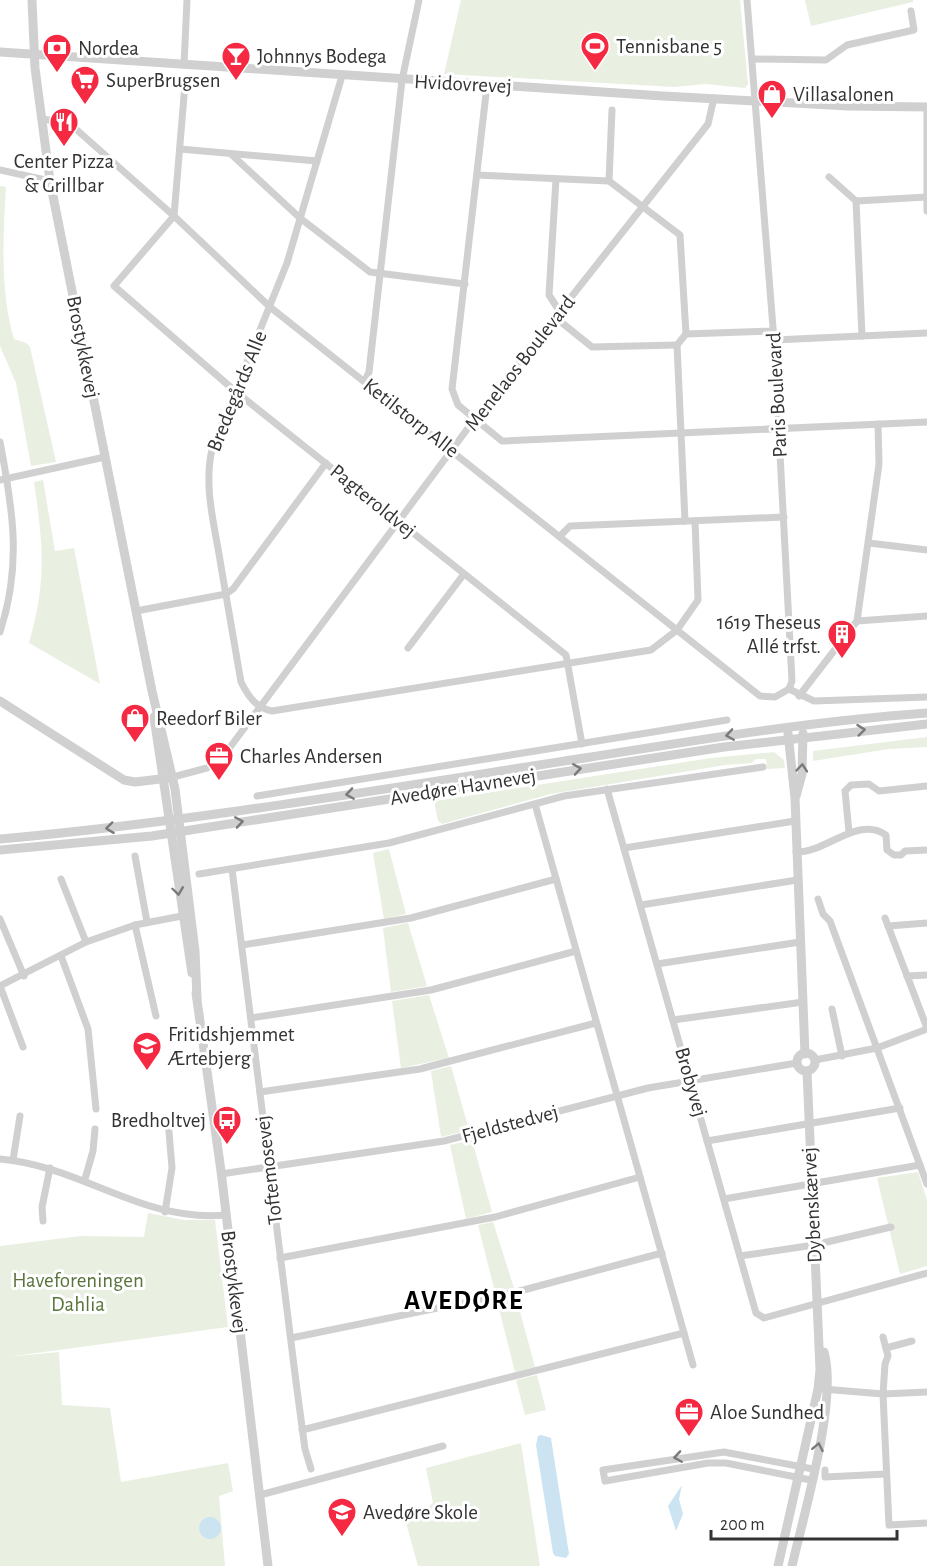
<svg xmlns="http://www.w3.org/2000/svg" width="927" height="1566" font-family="'Alegreya Sans',sans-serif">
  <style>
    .green { fill: #e9f0e1 }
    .water { fill: #cce4f1 }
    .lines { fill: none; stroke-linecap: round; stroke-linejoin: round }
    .minor { stroke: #d0d0d0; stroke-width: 7 }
    .tertiary { stroke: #d0d0d0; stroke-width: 9 }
    .oneway { stroke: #7a7a7a }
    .labels { text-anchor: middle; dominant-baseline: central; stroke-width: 6; stroke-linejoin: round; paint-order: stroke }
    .poi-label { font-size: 21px; fill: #333; stroke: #fff; text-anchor: start }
    .street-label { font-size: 21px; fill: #333; stroke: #fff }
    .park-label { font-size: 21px; fill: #58743b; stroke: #fff }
    .district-label { font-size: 27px; font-weight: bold; letter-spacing: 1.5px; fill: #000; stroke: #fff }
  </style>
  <rect width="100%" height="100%" fill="#fff"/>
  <g class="green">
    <path d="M461 0H740L748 84 745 88 706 84 674 87 444 74Z"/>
    <path d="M805 0H913V2L811 26Z"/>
    <path d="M0 186 6 187C3 237 0 292 14 339L26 343 30 347 56 462 31 466 16 383 0 346Z"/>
    <path d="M43 480 55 551 74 548 100 684 29 643C47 581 43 544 34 482Z"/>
    <path d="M927 737V747L889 749 813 761V751Z"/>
    <path d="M774 752 784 760 785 768 767 769 766 759H756L751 763 725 765 551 794 442 824 438 821 434 801 711 758Z"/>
    <path d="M389 849 406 914 384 919 373 853Z"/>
    <path d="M408 923 427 986 391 992 383 928Z"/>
    <path d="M429 995 449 1058 401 1068 392 1001Z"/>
    <path d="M451 1066 469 1130 441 1137 431 1071Z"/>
    <path d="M472 1140 492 1212 466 1219 450 1145Z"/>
    <path d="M918 1172 927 1200V1266L900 1274 877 1178Z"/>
    <path d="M148 1213 184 1220H215L228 1327 7 1357 59 1352 62 1405 110 1408 121 1482 228 1463 233 1491 219 1496 225 1566H0V1246L81 1236 144 1237Z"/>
    <path d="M493 1222 514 1288 495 1292 478 1225Z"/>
    <path d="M516 1297 535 1367 515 1372 497 1301Z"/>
    <path d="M537 1375 546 1410 525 1415 516 1380Z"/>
    <path d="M521 1443 540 1566H418L404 1516 415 1517 433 1503 426 1468Z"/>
  </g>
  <g class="water">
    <path d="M541 1435 551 1438 569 1554 566 1558 555 1556 553 1553 536 1445 538 1436Z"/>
    <path d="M682 1485 679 1499 683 1514 676 1531 668 1506Z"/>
    <circle cx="210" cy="1528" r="11"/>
  </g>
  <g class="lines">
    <g class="minor">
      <path d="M747 0 774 340 792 681 789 689"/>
      <path d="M754 59 826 60 847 45 914 30 911 11"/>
      <path d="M184 65 187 0"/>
      <path d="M342 76 287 263 212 449C204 485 213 519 219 554 226 597 234 640 241 682 248 696 256 708 272 711L651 650 677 630 698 600 695 521"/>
      <path d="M185 84 174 216 114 286 235 391 566 655 582 744"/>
      <path d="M487 85 452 389 458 405 502 441 927 422"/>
      <path d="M927 107V211"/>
      <path d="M42 119 69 123 174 216 270 307 760 696 775 697 789 689"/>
      <path d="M180 149 317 161"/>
      <path d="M232 155 300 218 370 272 465 284"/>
      <path d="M0 170 50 181"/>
      <path d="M477 175 609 181 680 235 686 334 677 345 685 521"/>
      <path d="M829 177 856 201 927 197"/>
      <path d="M556 179 549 295 560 312"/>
      <path d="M609 181 612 110"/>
      <path d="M856 201 862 336"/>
      <path d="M556 318 592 347 677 345"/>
      <path d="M686 334 773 331"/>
      <path d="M774 340 927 333"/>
      <path d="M365 381 369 372 402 80 419 0"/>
      <path d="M0 442C13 510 22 565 0 632"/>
      <path d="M0 480 105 457"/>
      <path d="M560 536 570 526 784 517"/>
      <path d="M869 543 927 550"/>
      <path d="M136 611 226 594 233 589 326 463"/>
      <path d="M857 621 927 616"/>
      <path d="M408 648 464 574"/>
      <path d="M789 689 814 701 927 697"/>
      <path d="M799 696 857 621 879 464 878 424"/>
      <path d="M173 777 207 768 225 754 474 420 708 124 714 98"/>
      <path d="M607 789 756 1313 764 1318 927 1273"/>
      <path d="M257 796 727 720"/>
      <path d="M535 804 693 1365"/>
      <path d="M849 832 845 791 851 785 869 784 879 791 927 786"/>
      <path d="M624 848 795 821"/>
      <path d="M796 852C826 853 858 815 886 835L887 850 894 855H901L905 851 927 850"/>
      <path d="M135 856 147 922"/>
      <path d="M232 869 296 1382 305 1449 311 1469"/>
      <path d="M199 874 389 843 564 796 763 767"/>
      <path d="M61 879 86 942"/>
      <path d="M818 899 823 914 830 921 927 1184"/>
      <path d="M641 905 797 880"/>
      <path d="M885 918 927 1028"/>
      <path d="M0 919 24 976"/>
      <path d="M135 925 156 1016"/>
      <path d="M888 926 927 923"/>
      <path d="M242 945 411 918 556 879"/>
      <path d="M61 956 88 1029 96 1109"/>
      <path d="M657 964 800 942"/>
      <path d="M907 976 927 975"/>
      <path d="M0 986 86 942 135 925 187 915"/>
      <path d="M0 986 23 1047"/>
      <path d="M832 1009 842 1056"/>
      <path d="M251 1018 431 990 576 951"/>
      <path d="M673 1020 803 1002"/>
      <path d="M815 1060 877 1048 927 1029"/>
      <path d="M260 1092 420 1069 596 1023"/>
      <path d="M707 1141 900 1108"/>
      <path d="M0 1159C82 1166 142 1223 226 1215"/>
      <path d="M13 1160 20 1116"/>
      <path d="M221 1174 444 1141 648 1088 797 1063"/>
      <path d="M85 1179 93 1151 95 1129"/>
      <path d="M724 1199 920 1165"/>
      <path d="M165 1212 172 1168 168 1120"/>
      <path d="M43 1221 42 1207 50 1168"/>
      <path d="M740 1256 814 1245 891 1227"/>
      <path d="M280 1258 495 1217 640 1177"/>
      <path d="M883 1337 888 1356 885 1364 883 1394 927 1392"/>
      <path d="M291 1338 516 1292 662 1253"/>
      <path d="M886 1348 912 1341"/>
      <path d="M823 1389 883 1394 889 1525 927 1523"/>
      <path d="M302 1430 684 1333"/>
      <path d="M825 1470V1477L886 1474"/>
      <path d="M811 1480 726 1463H708L605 1481 603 1470 724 1452 813 1469"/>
      <path d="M260 1495 443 1446"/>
    </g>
    <g class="tertiary">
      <path d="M32 0 35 68 50 181 152 691 175 789 195 951 197 998"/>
      <path d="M0 52 663 96 848 106 927 107"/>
      <path d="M0 701 124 780 135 782 169 778"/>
      <path d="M154 717 192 973"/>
      <path d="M788 733 795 798 805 1054"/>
      <path d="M796 796 802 774 803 733"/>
      <path d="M0 839C198 821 395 787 591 757 703 739 814 721 927 713"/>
      <path d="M0 850 152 836 724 747 927 724"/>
      <path d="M196 993 221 1171 268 1566"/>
      <circle cx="806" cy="1062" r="9"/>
      <path d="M778 1566 818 1389 820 1370 807 1071"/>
      <path d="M792 1566C804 1513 838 1401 824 1352"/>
    </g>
  </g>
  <defs><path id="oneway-chevron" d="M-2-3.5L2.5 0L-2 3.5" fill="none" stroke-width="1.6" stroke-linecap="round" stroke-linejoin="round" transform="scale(1.5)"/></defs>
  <g class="oneway">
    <use href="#oneway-chevron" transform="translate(861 730) rotate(-6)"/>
    <use href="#oneway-chevron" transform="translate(730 735) rotate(171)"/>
    <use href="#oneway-chevron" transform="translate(802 768) rotate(-85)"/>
    <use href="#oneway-chevron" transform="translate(577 769) rotate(-9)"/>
    <use href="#oneway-chevron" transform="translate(350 794) rotate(171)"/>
    <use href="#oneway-chevron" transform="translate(239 822) rotate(-9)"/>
    <use href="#oneway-chevron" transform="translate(110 828) rotate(173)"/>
    <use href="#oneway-chevron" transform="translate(178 891) rotate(82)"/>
    <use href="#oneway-chevron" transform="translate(818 1447) rotate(-78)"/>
    <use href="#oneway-chevron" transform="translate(678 1457) rotate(171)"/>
  </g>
  <defs>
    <g id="stadium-pin" transform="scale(1.5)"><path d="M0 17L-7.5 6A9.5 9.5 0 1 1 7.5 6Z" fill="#f52a42" stroke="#fff"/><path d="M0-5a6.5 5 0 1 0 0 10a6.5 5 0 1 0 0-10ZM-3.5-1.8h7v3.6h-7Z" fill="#fff"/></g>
    <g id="bank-pin" transform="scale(1.5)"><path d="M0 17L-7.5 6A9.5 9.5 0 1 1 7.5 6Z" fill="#f52a42" stroke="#fff"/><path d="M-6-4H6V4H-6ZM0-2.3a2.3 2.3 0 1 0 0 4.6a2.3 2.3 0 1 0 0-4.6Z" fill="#fff"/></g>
    <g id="bar-pin" transform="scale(1.5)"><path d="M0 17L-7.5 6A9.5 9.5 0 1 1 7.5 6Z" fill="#f52a42" stroke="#fff"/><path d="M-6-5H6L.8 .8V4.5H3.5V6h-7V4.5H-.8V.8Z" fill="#fff"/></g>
    <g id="supermarket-pin" transform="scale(1.5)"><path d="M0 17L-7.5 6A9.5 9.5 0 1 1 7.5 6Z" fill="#f52a42" stroke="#fff"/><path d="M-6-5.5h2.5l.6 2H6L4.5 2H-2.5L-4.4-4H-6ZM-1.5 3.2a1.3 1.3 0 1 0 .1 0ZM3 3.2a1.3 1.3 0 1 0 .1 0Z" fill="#fff"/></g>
    <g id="shop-pin" transform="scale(1.5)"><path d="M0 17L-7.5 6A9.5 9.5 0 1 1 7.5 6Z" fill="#f52a42" stroke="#fff"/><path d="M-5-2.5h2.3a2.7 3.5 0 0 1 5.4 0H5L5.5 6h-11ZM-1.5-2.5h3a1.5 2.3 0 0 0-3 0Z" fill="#fff"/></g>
    <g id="restaurant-pin" transform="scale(1.5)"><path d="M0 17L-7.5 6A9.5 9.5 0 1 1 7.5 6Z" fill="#f52a42" stroke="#fff"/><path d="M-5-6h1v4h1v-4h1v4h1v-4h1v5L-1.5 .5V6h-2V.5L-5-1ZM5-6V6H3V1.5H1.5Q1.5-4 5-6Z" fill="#fff"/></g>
    <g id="building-pin" transform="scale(1.5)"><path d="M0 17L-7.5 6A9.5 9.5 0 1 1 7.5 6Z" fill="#f52a42" stroke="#fff"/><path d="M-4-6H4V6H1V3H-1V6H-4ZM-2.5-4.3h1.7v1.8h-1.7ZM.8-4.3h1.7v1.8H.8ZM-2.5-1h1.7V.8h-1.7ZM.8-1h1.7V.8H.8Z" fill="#fff"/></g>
    <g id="office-pin" transform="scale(1.5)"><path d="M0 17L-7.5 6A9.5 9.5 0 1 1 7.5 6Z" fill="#f52a42" stroke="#fff"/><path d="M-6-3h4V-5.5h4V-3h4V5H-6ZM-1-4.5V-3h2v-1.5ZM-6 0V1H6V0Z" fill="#fff"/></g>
    <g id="school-pin" transform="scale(1.5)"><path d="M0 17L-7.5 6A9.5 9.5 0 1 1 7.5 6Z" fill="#f52a42" stroke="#fff"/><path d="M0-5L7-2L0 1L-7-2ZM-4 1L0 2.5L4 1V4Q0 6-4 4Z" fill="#fff"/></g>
    <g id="bus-pin" transform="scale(1.5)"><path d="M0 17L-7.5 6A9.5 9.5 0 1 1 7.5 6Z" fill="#f52a42" stroke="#fff"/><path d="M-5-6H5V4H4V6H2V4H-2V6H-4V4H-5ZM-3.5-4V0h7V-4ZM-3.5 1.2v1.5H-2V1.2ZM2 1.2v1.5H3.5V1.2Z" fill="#fff"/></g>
  </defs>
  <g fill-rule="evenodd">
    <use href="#stadium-pin" x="595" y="46"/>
    <use href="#bank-pin" x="57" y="48"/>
    <use href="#bar-pin" x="236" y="56"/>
    <use href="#supermarket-pin" x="85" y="80"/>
    <use href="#shop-pin" x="772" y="94"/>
    <use href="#restaurant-pin" x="64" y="122"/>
    <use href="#building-pin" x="842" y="634"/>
    <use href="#shop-pin" x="135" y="718"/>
    <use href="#office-pin" x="219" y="756"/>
    <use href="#school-pin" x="147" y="1046"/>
    <use href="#bus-pin" x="227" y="1120"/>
    <use href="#office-pin" x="689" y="1412"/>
    <use href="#school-pin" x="342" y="1512"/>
  </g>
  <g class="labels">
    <g class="poi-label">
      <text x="616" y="46">Tennisbane 5</text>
      <text x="78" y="48">Nordea</text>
      <text x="257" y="56">Johnnys Bodega</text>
      <text x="106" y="80">SuperBrugsen</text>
      <text x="793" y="94">Villasalonen</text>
      <text x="64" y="161" text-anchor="middle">Center Pizza<tspan x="64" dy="24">&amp; Grillbar</tspan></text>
      <text x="821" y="622" text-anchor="end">1619 Theseus<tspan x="821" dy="24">Allé trfst.</tspan></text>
      <text x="156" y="718">Reedorf Biler</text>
      <text x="240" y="756">Charles Andersen</text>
      <text x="168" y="1034">Fritidshjemmet<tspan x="168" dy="24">Ærtebjerg</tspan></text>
      <text x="206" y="1120" text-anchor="end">Bredholtvej</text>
      <text x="710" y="1412">Aloe Sundhed</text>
      <text x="363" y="1512">Avedøre Skole</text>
    </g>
    <g class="street-label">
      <text transform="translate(463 84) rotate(3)">Hvidovrevej</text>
      <text transform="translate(83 347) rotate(79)">Brostykkevej</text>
      <text transform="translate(520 363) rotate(-52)">Menelaos Boulevard</text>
      <text transform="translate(237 391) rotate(-68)">Bredegårds Alle</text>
      <text transform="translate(777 395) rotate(-93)">Paris Boulevard</text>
      <text transform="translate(411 418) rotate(38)">Ketilstorp Alle</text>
      <text transform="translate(373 501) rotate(39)">Pagteroldvej</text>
      <text transform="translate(463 787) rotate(-9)">Avedøre Havnevej</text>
      <text transform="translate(691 1082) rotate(74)">Brobyvej</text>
      <text transform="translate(510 1124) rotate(-15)">Fjeldstedvej</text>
      <text transform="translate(269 1170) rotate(-97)">Toftemosevej</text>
      <text transform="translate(812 1205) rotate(-93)">Dybenskærvej</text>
      <text transform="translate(234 1282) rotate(83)">Brostykkevej</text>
    </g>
    <g class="park-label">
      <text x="78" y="1280">Haveforeningen<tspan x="78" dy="24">Dahlia</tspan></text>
    </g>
    <g class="district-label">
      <text x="464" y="1300">AVEDØRE</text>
    </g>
  </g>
  <path d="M711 1530v9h186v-9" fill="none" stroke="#333333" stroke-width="3"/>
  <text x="720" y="1530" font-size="18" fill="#333333" stroke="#ffffff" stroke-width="4.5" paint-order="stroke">200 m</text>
</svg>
